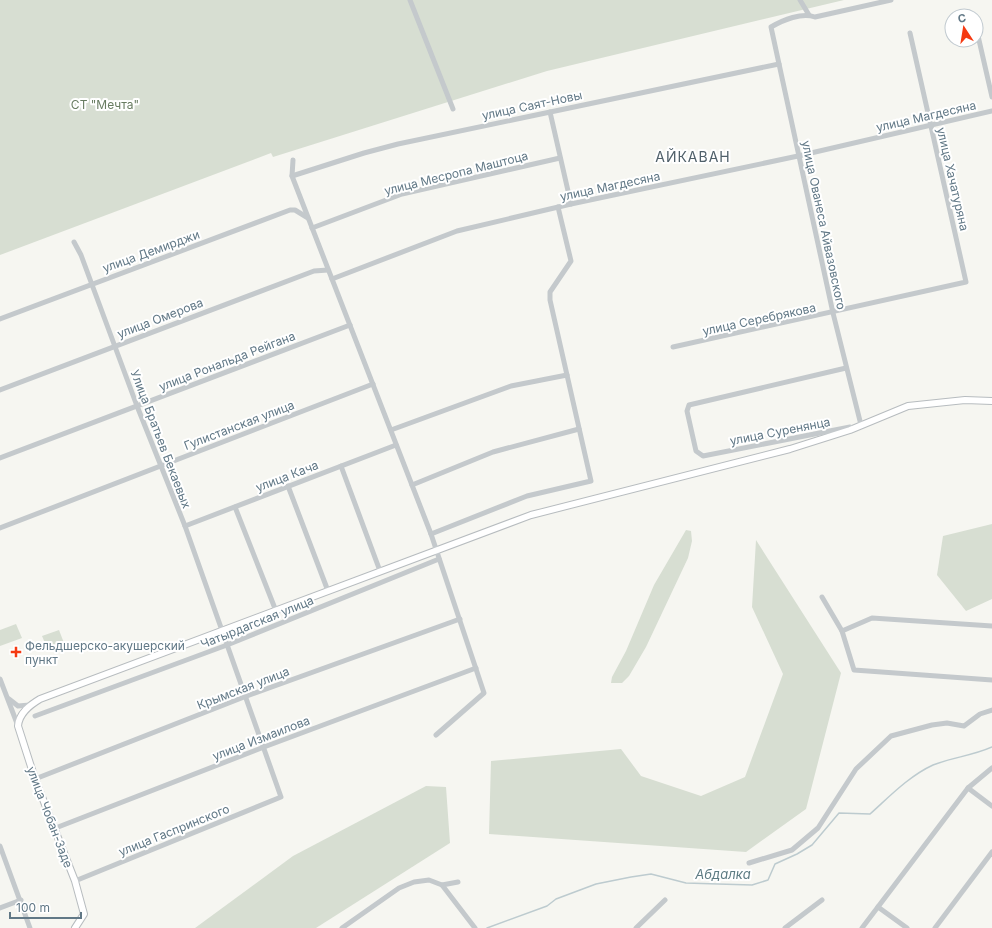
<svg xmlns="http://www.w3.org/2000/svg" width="992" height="928" font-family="Inter,sans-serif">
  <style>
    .green { fill: #d7ded2 }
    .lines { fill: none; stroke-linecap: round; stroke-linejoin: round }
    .stream { stroke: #bdcbcf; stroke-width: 1.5 }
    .major-casing { stroke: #b7bcbf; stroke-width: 8 }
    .minor { stroke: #c4c9cc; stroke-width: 5 }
    .major { stroke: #fff; stroke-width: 6 }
    .poi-dot { fill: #f53a12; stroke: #fff; stroke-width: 1.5 }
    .labels { text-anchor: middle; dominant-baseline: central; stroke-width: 4; stroke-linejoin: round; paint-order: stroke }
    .park-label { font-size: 12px; fill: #687c61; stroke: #fff }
    .street-label { font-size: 12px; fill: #617886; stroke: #fff }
    .poi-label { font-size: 12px; fill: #617886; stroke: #fff; text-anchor: start }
    .water-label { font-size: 13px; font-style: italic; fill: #5d7b83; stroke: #fff }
    .quarter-label { font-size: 14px; letter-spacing: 1px; fill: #50606a; stroke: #fff }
  </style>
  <rect width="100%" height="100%" fill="#f6f6f1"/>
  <g class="green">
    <path d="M0 0H844L547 71 273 157 271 153 0 255Z"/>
    <path d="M992 524V599L966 611 937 575 943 536Z"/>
    <path d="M686 530 691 531 692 541 688 558 646 647 629 676 622 683H611L612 677 626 651 654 585Z"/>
    <path d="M756 540 841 673 806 809 746 852 489 834 491 761 621 749 641 776 701 796 745 777 783 674 752 607Z"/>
    <path d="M16 624 22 638 0 646V630Z"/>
    <path d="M59 630 64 643 48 650 42 636Z"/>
    <path d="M426 786 446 787 450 843 316 928H195L293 856Z"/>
  </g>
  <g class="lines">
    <path class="stream" d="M487 928 547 906 556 899 596 884 631 877 651 874 686 883 718 884 752 885 768 880 775 864 797 854 812 845 839 813 870 814C889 797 909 776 933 765 953 757 972 756 992 747"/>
    <g class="major-casing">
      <path id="major" d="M75 928 84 914 75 881 35 779 18 726C19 713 30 705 40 699L531 515 790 449 850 430 908 406 965 400 992 401"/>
    </g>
    <g class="minor">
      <path d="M410 0 453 109"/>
      <path d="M800 0 809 15"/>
      <path d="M976 27 992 97"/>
      <path d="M550 112 571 204"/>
      <path d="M293 160 292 176 431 534 484 693 436 735"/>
      <path d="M292 176 364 153 398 144 779 64"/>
      <path d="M312 228 402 194 560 158"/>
      <path d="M74 242 81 255 137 406 185 526 281 797 75 881"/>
      <path d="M332 279 457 231 571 204 798 156 992 111"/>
      <path d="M0 319 290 210H295L308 218"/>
      <path d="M673 347 966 282 910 33"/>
      <path d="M846 368 689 405 687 411 696 451 703 456 850 427"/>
      <path d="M0 390 314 271 328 270"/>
      <path d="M858 426 861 425 833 313 771 27C783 20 802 12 815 17L891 0"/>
      <path d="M391 430 511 386 567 375"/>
      <path d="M0 458 350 325"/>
      <path d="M341 466 380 571"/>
      <path d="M412 485 493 452 579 429"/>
      <path d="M288 486 328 591"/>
      <path d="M235 507 276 611"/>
      <path d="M185 526 396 445"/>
      <path d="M0 528 373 384"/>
      <path d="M431 534 527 496 591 481 550 300V292L571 261 558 207"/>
      <path d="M822 597 842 631 854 670 992 680"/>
      <path d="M842 631 872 618 992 626"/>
      <path d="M0 679 18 726"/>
      <path d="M9 699 18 706 30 705"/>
      <path d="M35 716 227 645 439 559"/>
      <path d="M35 779 244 697 460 619"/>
      <path d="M968 788 992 806"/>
      <path d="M53 829 264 747 476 668"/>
      <path d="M0 846 30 928"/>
      <path d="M749 863 792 850 818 828 856 769 891 736 932 725 947 723 964 726 980 714 992 710"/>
      <path d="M442 885 458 882"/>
      <path d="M878 907 907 928"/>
      <path d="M0 908 21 900"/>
      <path d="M342 928 399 888 414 882 429 880 442 885 475 928"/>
      <path d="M636 928 665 900"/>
      <path d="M785 928 822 900"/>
      <path d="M862 928 968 788 992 768"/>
      <path d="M935 928 992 852"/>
    </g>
    <use href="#major" class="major"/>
  </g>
  <path class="poi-dot" d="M14 646h4v4h4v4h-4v4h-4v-4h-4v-4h4z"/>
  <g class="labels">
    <g class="park-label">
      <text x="105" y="104">СТ "Мечта"</text>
    </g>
    <g class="street-label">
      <text transform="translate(532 105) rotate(-12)">улица Саят-Новы</text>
      <text transform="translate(926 116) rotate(-13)">улица Магдесяна</text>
      <text transform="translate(456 173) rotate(-14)">улица Месропа Маштоца</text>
      <text transform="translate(953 179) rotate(77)">улица Хачатуряна</text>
      <text transform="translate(610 186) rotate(-12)">улица Магдесяна</text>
      <text transform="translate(824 225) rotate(78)">улица Ованеса Айвазовского</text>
      <text transform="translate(151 251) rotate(-20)">улица Демирджи</text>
      <text transform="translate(160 318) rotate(-21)">улица Омерова</text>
      <text transform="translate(759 319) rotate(-12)">улица Серебрякова</text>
      <text transform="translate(227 361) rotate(-21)">улица Рональда Рейгана</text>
      <text transform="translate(239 425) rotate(-21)">Гулистанская улица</text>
      <text transform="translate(780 431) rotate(-11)">улица Суренянца</text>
      <text transform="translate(161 439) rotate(69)">Улица Братьев Бекаевых</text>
      <text transform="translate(287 476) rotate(-21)">улица Кача</text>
      <text transform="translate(257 622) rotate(-22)">Чатырдагская улица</text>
      <text transform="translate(243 688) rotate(-21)">Крымская улица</text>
      <text transform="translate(261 738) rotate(-21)">улица Измаилова</text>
      <text transform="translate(50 817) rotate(69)">улица Чобан-Заде</text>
      <text transform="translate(174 830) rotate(-22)">улица Гаспринского</text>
    </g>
    <g class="poi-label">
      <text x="25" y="645">Фельдшерско-акушерский<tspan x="25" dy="14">пункт</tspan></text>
    </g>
    <g class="water-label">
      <text x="723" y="874">Абдалка</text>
    </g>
    <g class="quarter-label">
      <text x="693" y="156">АЙКАВАН</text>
    </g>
  </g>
  <g transform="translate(964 28) rotate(348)"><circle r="19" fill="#ffffff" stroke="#c0c9cf"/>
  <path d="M0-3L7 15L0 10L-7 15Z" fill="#f53a12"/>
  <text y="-6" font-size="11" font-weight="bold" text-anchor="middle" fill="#617886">С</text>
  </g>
  <path d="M10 912v6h71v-6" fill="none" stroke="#617886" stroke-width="2"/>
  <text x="16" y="912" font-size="12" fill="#617886" stroke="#ffffff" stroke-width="3" paint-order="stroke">100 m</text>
</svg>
